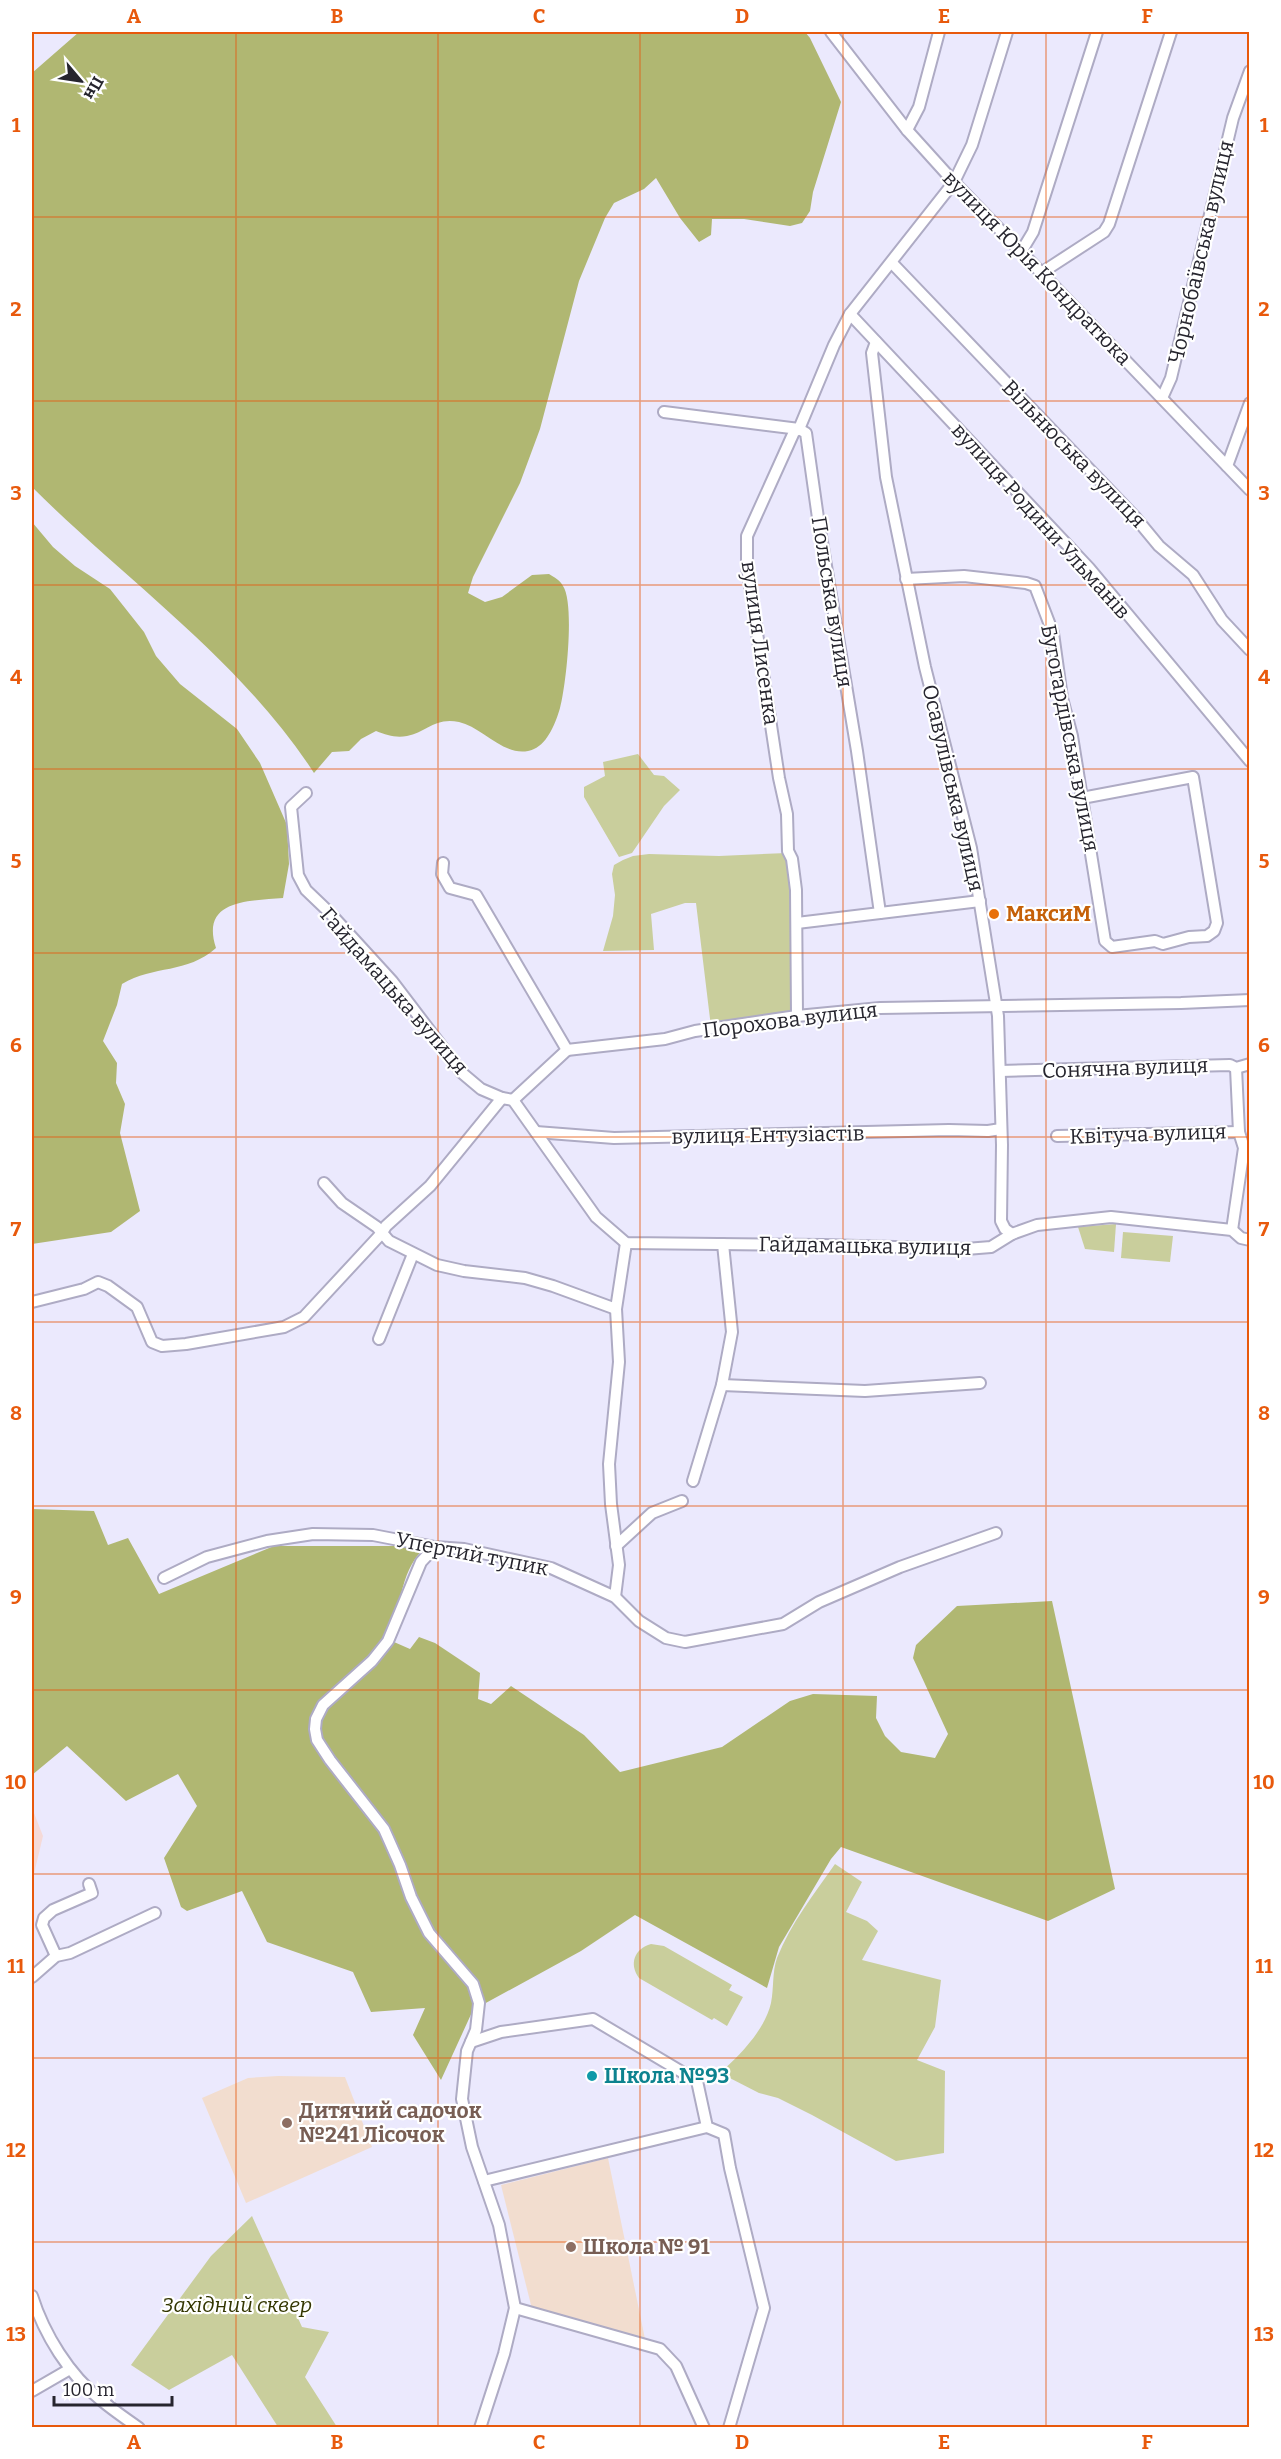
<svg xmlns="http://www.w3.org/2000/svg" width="1281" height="2459" font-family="Bitter,serif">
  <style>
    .education { fill: #f2ddcf }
    .medical { fill: #f5dad8 }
    .green { fill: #c9ce9c }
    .forest { fill: #b0b772 }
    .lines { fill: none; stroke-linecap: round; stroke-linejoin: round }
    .minor-casing { stroke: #aeabc4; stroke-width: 14 }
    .minor { stroke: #fff; stroke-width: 10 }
    .grid { fill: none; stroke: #e8590c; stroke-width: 1.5; stroke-opacity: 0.55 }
    .food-dot { fill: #e8710a; stroke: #fff; stroke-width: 2 }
    .culture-dot { fill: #0f9aa8; stroke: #fff; stroke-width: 2 }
    .education-dot { fill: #8d6e63; stroke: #fff; stroke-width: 2 }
    .labels { text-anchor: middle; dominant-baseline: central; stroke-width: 4.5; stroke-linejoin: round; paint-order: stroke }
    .street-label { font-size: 21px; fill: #26252e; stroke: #fff }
    .food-label { font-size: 21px; font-weight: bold; fill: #c56008; stroke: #fff; text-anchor: start }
    .culture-label { font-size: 21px; font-weight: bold; fill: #0d838f; stroke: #fff; text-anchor: start }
    .education-label { font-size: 21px; font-weight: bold; fill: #785e54; stroke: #fff; text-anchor: start }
    .park-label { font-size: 21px; font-style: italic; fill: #333600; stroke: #fff }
    .neatline { fill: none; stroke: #e8590c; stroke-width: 2 }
    .grid-label { font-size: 20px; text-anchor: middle; font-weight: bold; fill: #e8590c }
  </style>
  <rect width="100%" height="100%" fill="#ebe9fd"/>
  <g class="education">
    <path d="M278 2076 345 2077 372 2147 246 2203 202 2098 248 2078Z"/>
    <path d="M608 2158 645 2339 532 2309 501 2185Z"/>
  </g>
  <path class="medical" d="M32 1808 43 1836 32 1882Z"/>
  <g class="green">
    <path d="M638 754 654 775 664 776 680 790 664 806 632 853 619 857 584 797V787L605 776 603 762Z"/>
    <path d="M787 853 789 857 795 1000 789 1014 711 1027 696 903H685L651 914 654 950 603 951 613 916 615 895 612 874 614 865 623 860 633 856 649 854 719 856Z"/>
    <path d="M1116 1224 1114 1252 1085 1249 1078 1227Z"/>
    <path d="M1123 1232 1173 1236 1170 1262 1121 1258Z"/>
    <path d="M835 1864 862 1882 846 1912 867 1921 878 1931 862 1960 941 1980 935 2027 917 2060 945 2071 944 2153 896 2161 812 2115 778 2098 759 2093 720 2073C739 2056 765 2030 771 2003 774 1989 772 1972 777 1958 791 1923 814 1894 835 1864Z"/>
    <path d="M651 1944 664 1946 732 1985 729 1990 743 1997 727 2026 714 2018 712 2020 639 1978C629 1964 634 1949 651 1944Z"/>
    <path d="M252 2216 302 2327 329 2332 305 2377 337 2427H278L232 2355 169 2390 131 2365 211 2256Z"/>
  </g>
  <g class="forest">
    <path d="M79 32H805L810 38 841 102 813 192 810 211 802 223 790 226 744 219H712L711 235 699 242 680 218 656 178 644 189 614 203 605 218 579 281 540 429 520 483 473 577 468 593 485 602 502 597 532 575 549 574C554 577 561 581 563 586 575 604 566 686 560 708 556 722 548 743 534 749 507 761 483 727 459 722 434 717 426 733 407 736 395 738 387 735 376 731L361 739 349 751 332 752 314 773C241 660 125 580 32 487V73Z"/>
    <path d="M32 522 53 547 75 566 110 589 144 632 156 656 180 684 237 729 260 763 287 825 289 864 283 898C249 901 200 899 216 948 187 974 154 965 122 984L117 1005 103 1041 117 1063 116 1083 125 1104 120 1133 140 1211 111 1232 32 1244Z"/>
    <path d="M32 1509 94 1511 108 1545 128 1538 159 1594 274 1546H402L408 1543 421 1546 422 1551C401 1570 397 1615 394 1642L410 1649 419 1637 435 1643 480 1673 478 1699 491 1704 511 1686 584 1735 620 1772 722 1747 790 1701 813 1694 877 1696 876 1718 885 1736 901 1752 935 1758 948 1734 913 1658 916 1645 957 1606 1052 1601 1115 1889 1048 1921 841 1847 831 1859 779 1947 767 1988 635 1915 581 1951 473 2010 441 2080 413 2035 425 2008 371 2012 353 1972 267 1942 242 1891 187 1911 181 1907 164 1858 197 1806 178 1774 126 1801 67 1746 32 1775Z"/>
  </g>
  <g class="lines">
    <g class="minor-casing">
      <g id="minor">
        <path d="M831 32 907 130 954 182 1250 490"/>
        <path d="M907 130 919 107 939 32"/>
        <path d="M1021 252 1033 232 1097 32"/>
        <path d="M892 263 1135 517 1159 546 1193 575 1222 620 1250 650"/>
        <path d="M1041 273 1104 232 1109 224 1171 32"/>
        <path d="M850 314 1089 568 1250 761"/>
        <path d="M876 342 872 353 886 477 925 667 971 848 998 1016 1002 1145 1001 1221 1005 1229 1012 1234"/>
        <path d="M1162 398 1171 378 1233 118 1250 71"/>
        <path d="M664 412 799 429 806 433 818 518 857 751 880 913"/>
        <path d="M1227 466 1250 403"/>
        <path d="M906 579 964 576 1026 583 1035 586 1053 633 1062 698 1072 736 1105 941 1112 947 1155 941 1163 944 1189 937 1207 936 1214 931 1217 923 1193 777 1082 798"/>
        <path d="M306 793 291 807 298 875 306 890 329 912 392 981 462 1073 481 1089 502 1098 513 1100 596 1217 626 1243 823 1245 966 1249 991 1247 1012 1234 1037 1225 1111 1217 1232 1230 1241 1238 1250 1240"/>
        <path d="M443 863 442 874 450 888 476 895 567 1050 665 1039 695 1031 797 1016 880 1008 1181 1003 1250 1000"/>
        <path d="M797 923 980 901"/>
        <path d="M797 1016 796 890 792 859 788 851 787 814 779 778 747 567V536L794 432 799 429 834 345 850 314 954 182 972 145 1007 32"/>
        <path d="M1000 1071 1230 1065 1236 1068 1250 1064"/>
        <path d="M513 1100 567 1050"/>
        <path d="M536 1132 614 1138 949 1130 988 1131 1001 1129"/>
        <path d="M1057 1136 1239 1132"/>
        <path d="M324 1183 342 1203 377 1227 389 1241 437 1265 464 1271 525 1278 553 1286 616 1309"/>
        <path d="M1232 1230 1244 1148 1239 1132 1236 1068"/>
        <path d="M32 1302 84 1289 98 1282 108 1286 137 1307 152 1342 162 1346 186 1344 284 1327 304 1317 381 1234 386 1226 430 1186 502 1098"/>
        <path d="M379 1339 413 1254"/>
        <path d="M722 1385 865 1391 980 1383"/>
        <path d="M693 1481 722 1385 732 1332 723 1244"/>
        <path d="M616 1546 652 1513 682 1501"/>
        <path d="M435 1547 421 1562 388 1641 372 1661 323 1705 316 1719 315 1729 317 1740 330 1760 384 1829 400 1865 411 1897 429 1933 473 1984 479 2003 476 2030 467 2051 462 2099 472 2147 499 2225 515 2308 504 2354 480 2428"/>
        <path d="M164 1578 207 1557 267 1541 313 1534 373 1535 435 1547 464 1549 551 1568 615 1597 639 1621 666 1638 685 1642 783 1624 819 1602 900 1567 996 1533"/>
        <path d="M615 1597 619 1565 611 1504 609 1464 619 1362 616 1309 626 1243"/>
        <path d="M56 1956 42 1925 44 1918 53 1910 92 1893 89 1884"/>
        <path d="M32 1977 56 1956 70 1953 155 1913"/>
        <path d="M471 2042 501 2032 593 2019 697 2081 707 2127 724 2134 730 2168 764 2308 729 2428"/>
        <path d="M484 2181 707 2127"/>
        <path d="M32 2296C44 2334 69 2375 101 2400 113 2410 126 2419 139 2428"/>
        <path d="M515 2308 660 2349 676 2366 704 2428"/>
        <path d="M32 2391 70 2369"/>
      </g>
    </g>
    <use href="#minor" class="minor"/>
  </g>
  <path class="grid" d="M236 32V2428M438 32V2428M640 32V2428M843 32V2428M1046 32V2428M32 217H1250M32 401H1250M32 585H1250M32 769H1250M32 953H1250M32 1137H1250M32 1322H1250M32 1506H1250M32 1690H1250M32 1874H1250M32 2058H1250M32 2242H1250"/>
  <circle class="food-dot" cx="994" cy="914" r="6"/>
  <circle class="culture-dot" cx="592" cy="2076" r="6"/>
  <g class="education-dot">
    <circle cx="287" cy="2123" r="6"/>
    <circle cx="571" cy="2247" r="6"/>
  </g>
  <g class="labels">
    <g class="street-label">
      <text transform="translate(1201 252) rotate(-77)">Чорнобаївська вулиця</text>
      <text transform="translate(1037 268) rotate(46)">вулиця Юрія Кондратюка</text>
      <text transform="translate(1074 454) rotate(46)">Вільнюська вулиця</text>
      <text transform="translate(1041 521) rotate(48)">вулиця Родини Ульманів</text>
      <text transform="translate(832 602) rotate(81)">Польська вулиця</text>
      <text transform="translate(760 643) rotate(82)">вулиця Лисенка</text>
      <text transform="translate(1070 738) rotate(79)">Бугогардівська вулиця</text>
      <text transform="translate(953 788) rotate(77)">Осавулівська вулиця</text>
      <text transform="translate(394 991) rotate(49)">Гайдамацька вулиця</text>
      <text transform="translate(790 1020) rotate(-7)">Порохова вулиця</text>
      <text transform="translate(1125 1068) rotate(-2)">Сонячна вулиця</text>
      <text transform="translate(1148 1134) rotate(-2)">Квітуча вулиця</text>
      <text transform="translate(768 1135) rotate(-1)">вулиця Ентузіастів</text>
      <text transform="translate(865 1246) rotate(1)">Гайдамацька вулиця</text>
      <text transform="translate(472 1554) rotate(11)">Упертий тупик</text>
    </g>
    <g class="food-label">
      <text x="1006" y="914">МаксиМ</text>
    </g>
    <g class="culture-label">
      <text x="604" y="2076">Школа №93</text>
    </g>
    <g class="education-label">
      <text x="299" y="2111">Дитячий садочок<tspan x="299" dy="24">№241 Лісочок</tspan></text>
      <text x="583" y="2247">Школа № 91</text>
    </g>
    <g class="park-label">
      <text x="237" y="2305">Західний сквер</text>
    </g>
  </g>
  <rect width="1281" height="2459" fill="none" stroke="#ffffff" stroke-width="66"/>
  <g transform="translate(81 81) rotate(119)" stroke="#ffffff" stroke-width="4.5" paint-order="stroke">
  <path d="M0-4.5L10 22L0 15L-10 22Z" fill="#26252e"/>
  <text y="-9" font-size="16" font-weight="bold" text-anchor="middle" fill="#26252e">Пн</text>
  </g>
  <path d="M54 2396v9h118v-9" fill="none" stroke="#26252e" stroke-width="3"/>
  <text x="63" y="2396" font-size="18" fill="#26252e" stroke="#ffffff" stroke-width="4.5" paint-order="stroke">100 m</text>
  <rect x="33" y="33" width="1215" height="2393" class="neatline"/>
  <g class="grid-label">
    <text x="134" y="23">A</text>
    <text x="337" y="23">B</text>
    <text x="539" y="23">C</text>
    <text x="742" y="23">D</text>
    <text x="944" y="23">E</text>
    <text x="1147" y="23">F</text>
    <text x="16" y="132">1</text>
    <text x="1264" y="132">1</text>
    <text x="16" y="316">2</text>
    <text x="1264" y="316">2</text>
    <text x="16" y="500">3</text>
    <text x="1264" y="500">3</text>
    <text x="16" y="684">4</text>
    <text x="1264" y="684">4</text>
    <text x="16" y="868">5</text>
    <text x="1264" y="868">5</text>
    <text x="16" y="1052">6</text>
    <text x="1264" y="1052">6</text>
    <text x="16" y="1236">7</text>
    <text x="1264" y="1236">7</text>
    <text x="16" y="1420">8</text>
    <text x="1264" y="1420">8</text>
    <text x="16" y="1604">9</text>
    <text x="1264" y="1604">9</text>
    <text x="16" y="1789">10</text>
    <text x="1264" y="1789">10</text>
    <text x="16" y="1973">11</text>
    <text x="1264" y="1973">11</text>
    <text x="16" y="2157">12</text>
    <text x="1264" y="2157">12</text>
    <text x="16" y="2341">13</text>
    <text x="1264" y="2341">13</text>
    <text x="134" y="2449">A</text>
    <text x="337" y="2449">B</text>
    <text x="539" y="2449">C</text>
    <text x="742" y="2449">D</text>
    <text x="944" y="2449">E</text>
    <text x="1147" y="2449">F</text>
  </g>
</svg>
